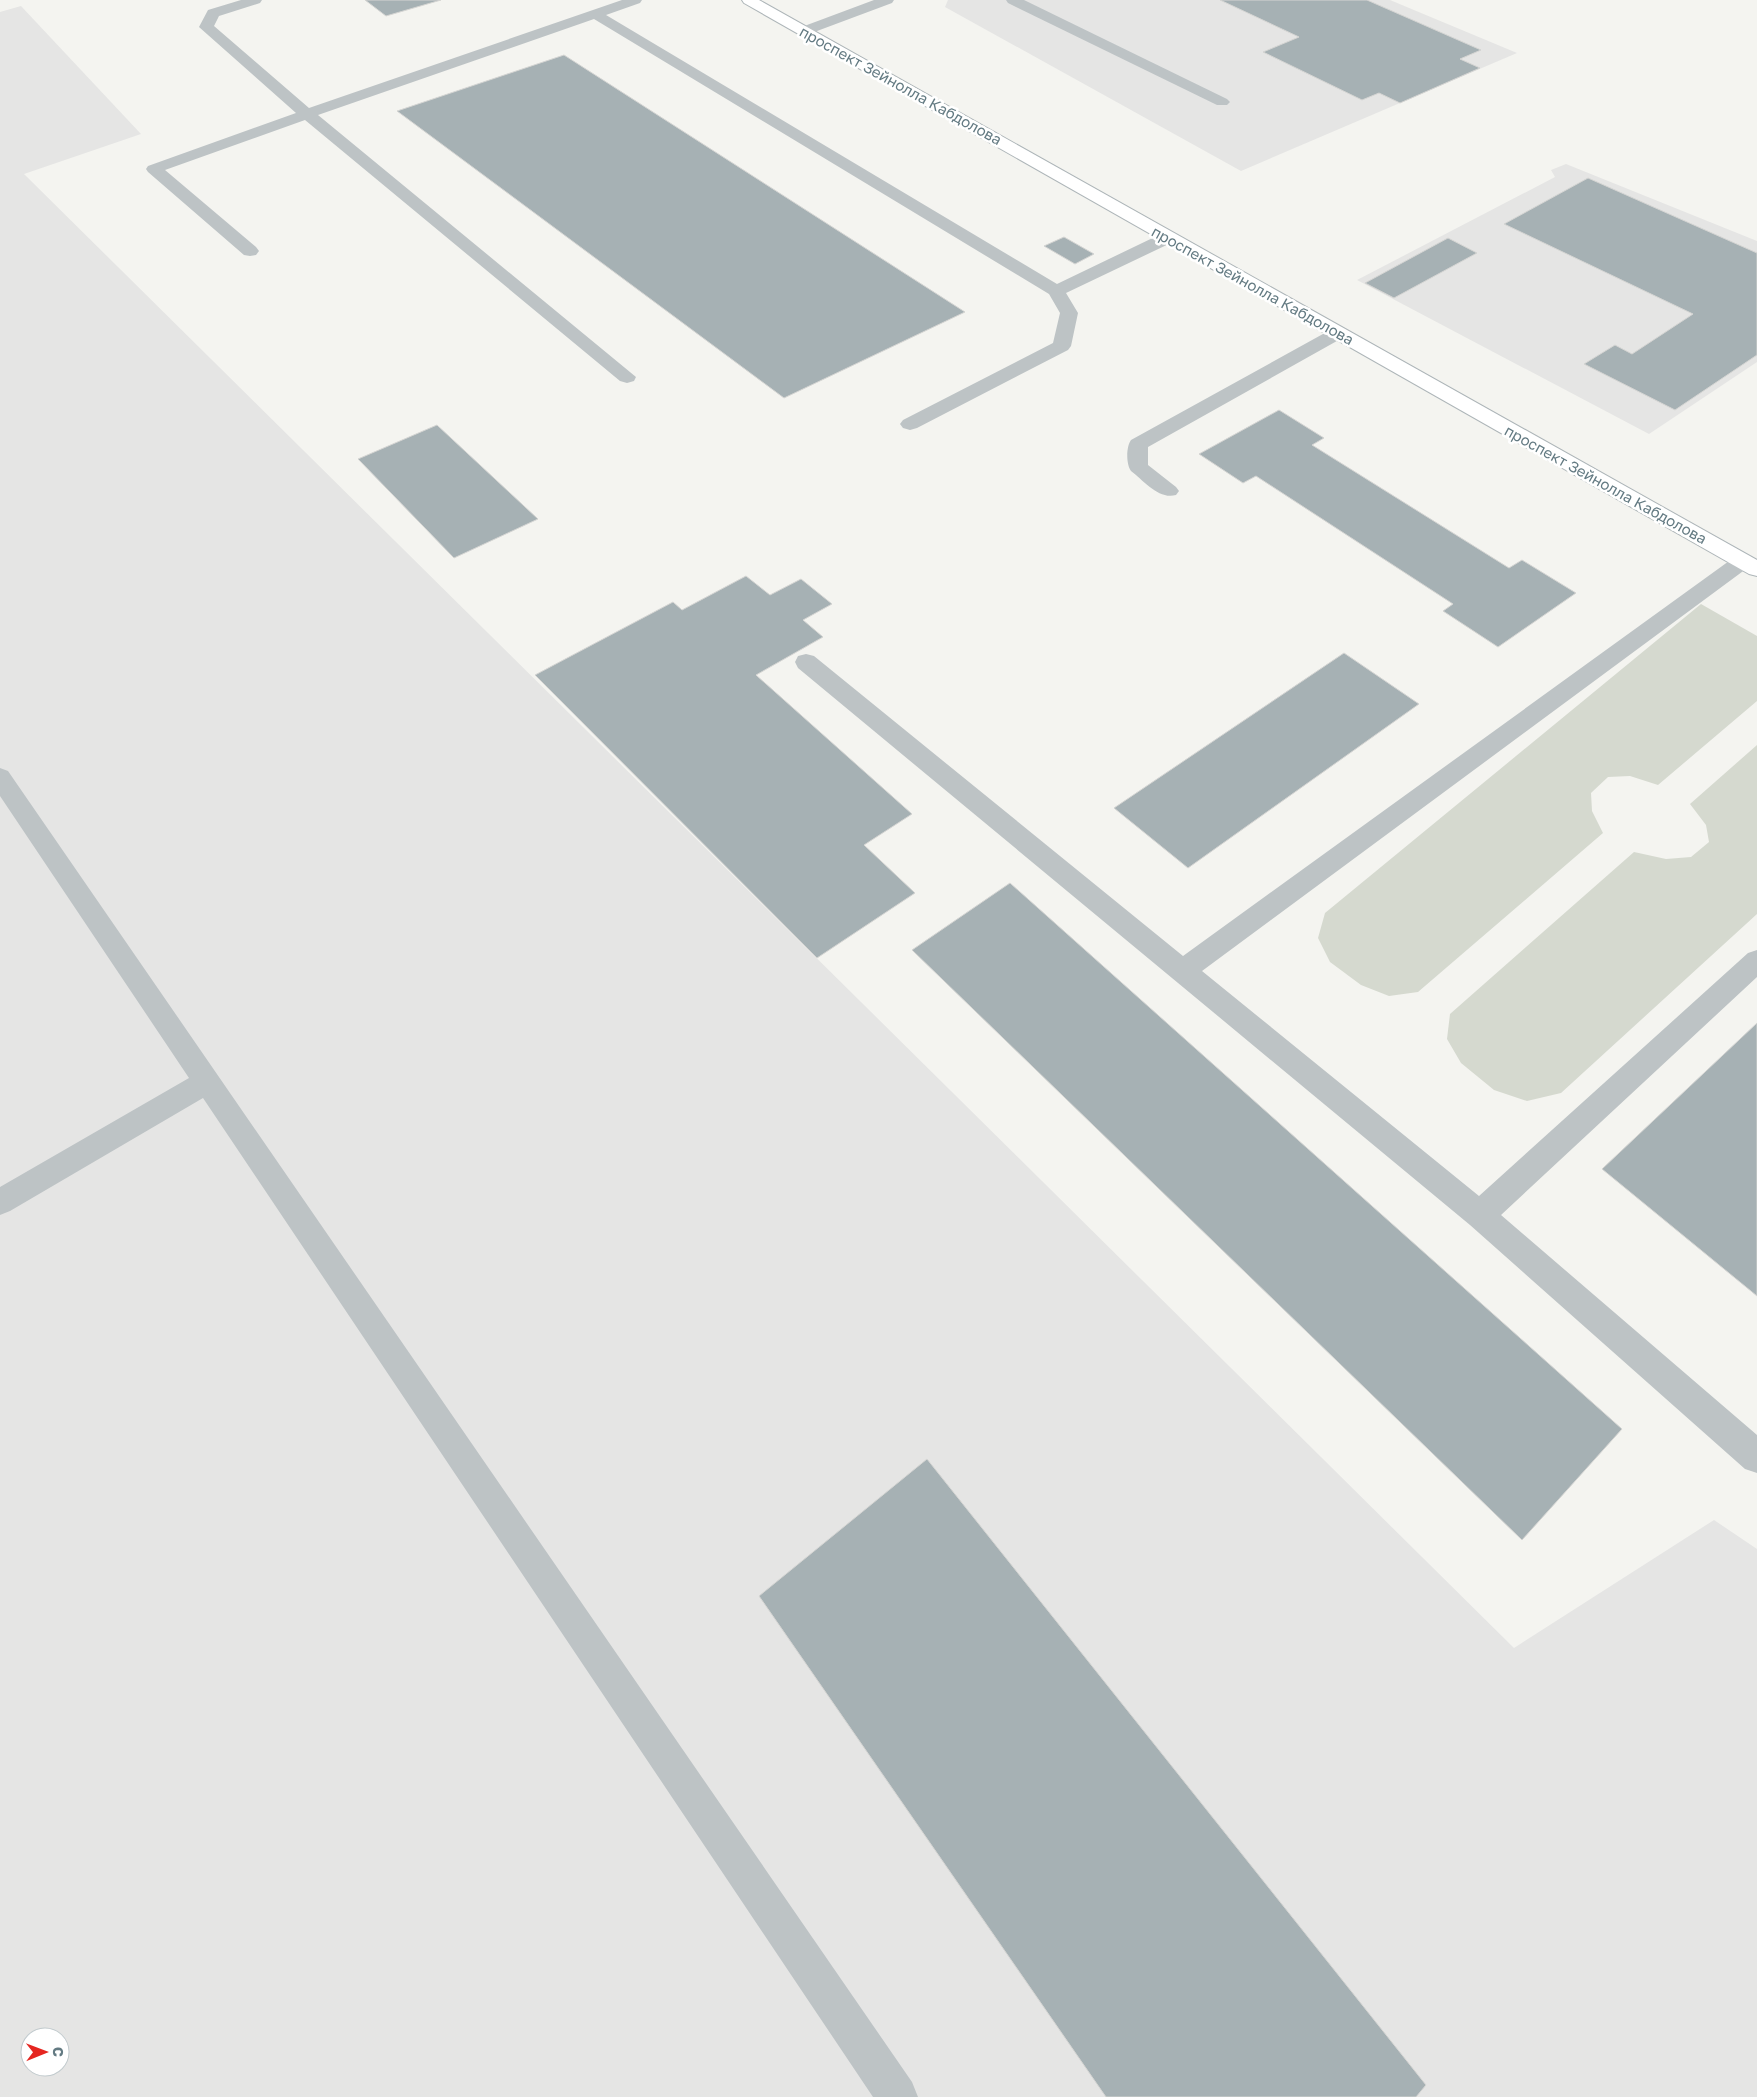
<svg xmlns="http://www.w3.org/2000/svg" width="1757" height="2097" font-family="'Golos Text',sans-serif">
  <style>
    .built { fill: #e5e5e4; fill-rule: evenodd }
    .green { fill: #d5d9cf }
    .building { fill: #a6b1b4; stroke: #d5d5d3 }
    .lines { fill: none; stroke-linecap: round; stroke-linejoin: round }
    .secondary-casing { stroke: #adb5b8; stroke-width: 2 }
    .service { fill: #bdc3c5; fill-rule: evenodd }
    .secondary { fill: #fff; fill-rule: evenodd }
    .labels { text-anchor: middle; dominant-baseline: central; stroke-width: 5; stroke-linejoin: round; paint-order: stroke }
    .far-street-label { font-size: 15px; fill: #637a82; stroke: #fff }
  </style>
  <rect width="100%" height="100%" fill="#f4f4f0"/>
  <g class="built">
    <path d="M948 0H1390L1517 53 1241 171 945 7Z"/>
    <path d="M21 6 141 134 24 174 1514 1648 1714 1520 1757 1549V2097H0V12ZM30 2037H60V2067H30Z"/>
    <path d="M1566 164 1757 241V362L1649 434 1357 280 1555 177 1551 170Z"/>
  </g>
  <g class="green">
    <path d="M1701 604 1757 636V701L1658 785 1630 776 1608 777 1591 793 1592 811 1603 833 1418 992 1389 996 1361 985 1330 962 1318 938 1325 913Z"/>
    <path d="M1757 745V914L1561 1093 1527 1101 1494 1090 1461 1063 1447 1039 1450 1014 1634 852 1666 859 1691 857 1709 842 1706 825 1690 804Z"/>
  </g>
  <g class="building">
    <path d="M365 0H441L386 16Z"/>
    <path d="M1220 0H1367L1481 50 1460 59 1480 68 1400 103 1379 93 1362 100 1263 52 1299 37Z"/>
    <path d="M564 55 965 312 784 398 397 111Z"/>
    <path d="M1588 178 1757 253V355L1675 410 1584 364 1615 345 1632 354 1693 314 1504 224Z"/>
    <path d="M1064 237 1094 254 1075 264 1044 246Z"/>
    <path d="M1448 238 1477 253 1394 298 1365 283Z"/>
    <path d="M1279 410 1324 438 1312 445 1509 568 1522 560 1576 593 1498 647 1443 611 1453 604 1256 476 1243 483 1199 454Z"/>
    <path d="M437 425 538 519 454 558 358 459Z"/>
    <path d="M746 576 770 595 801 579 832 604 803 620 823 637 756 675 912 814 864 845 915 893 817 958 535 675 673 602 682 610Z"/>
    <path d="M1344 653 1419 704 1188 868 1114 808Z"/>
    <path d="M1010 883 1622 1429 1522 1540 912 950Z"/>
    <path d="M1757 1023V1296L1602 1169Z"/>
    <path d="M927 1459 1426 2085 1416 2097H1106L759 1596Z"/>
  </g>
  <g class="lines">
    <g class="secondary-casing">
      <path id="secondary" d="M742 0H759L1757 560V576L1749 574 744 3Z"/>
    </g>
    <g class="service">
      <path d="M241 0H262L260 3 219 16 214 26 309 108 622 0H642L640 3 606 15 1057 284 1163 233H1175L1177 237 1175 241 1066 293 1078 313 1071 346 1068 350 917 428 910 430 903 428 900 424 903 420 1053 343 1060 313 1049 294 594 19 318 115 636 377 634 381 627 383 620 381 305 120 165 170 256 247 259 251 256 255 250 256 244 255 148 172 146 169 148 166 296 113 199 27 208 10Z"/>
      <path d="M874 0H894L892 3 809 34H799L797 31 799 28Z"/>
      <path d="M1006 0H1024L1227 99 1230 102 1227 105H1217L1008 3Z"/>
      <path d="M1338 328 1344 329 1347 333 1344 337 1148 447V465L1176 487 1179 491 1176 495C1159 500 1144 481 1131 471 1126 464 1126 447 1131 440L1332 329Z"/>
      <path d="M1743 554 1750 556 1754 561 1750 566 1202 971 1479 1196 1748 953 1757 950V977L1501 1215 1757 1435V1473L1745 1469 1470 1225 798 668 795 662 798 656 806 654 814 656 1183 956 1736 556Z"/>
      <path d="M0 768 8 771 912 2082 918 2097H873L203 1098 10 1211 0 1215V1187L189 1078 0 796Z"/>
    </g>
    <use href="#secondary" class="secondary"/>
  </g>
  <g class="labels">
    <g class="far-street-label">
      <text transform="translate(901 85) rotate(29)">проспект Зейнолла Кабдолова</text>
      <text transform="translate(1253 285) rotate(29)">проспект Зейнолла Кабдолова</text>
      <text transform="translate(1606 484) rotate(29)">проспект Зейнолла Кабдолова</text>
    </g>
  </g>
  <g transform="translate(45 2052) rotate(89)"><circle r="24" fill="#ffffff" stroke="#c1cacd"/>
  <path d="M0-4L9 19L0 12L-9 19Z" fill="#e52620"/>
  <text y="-8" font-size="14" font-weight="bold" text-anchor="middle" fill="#637a82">С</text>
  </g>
</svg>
